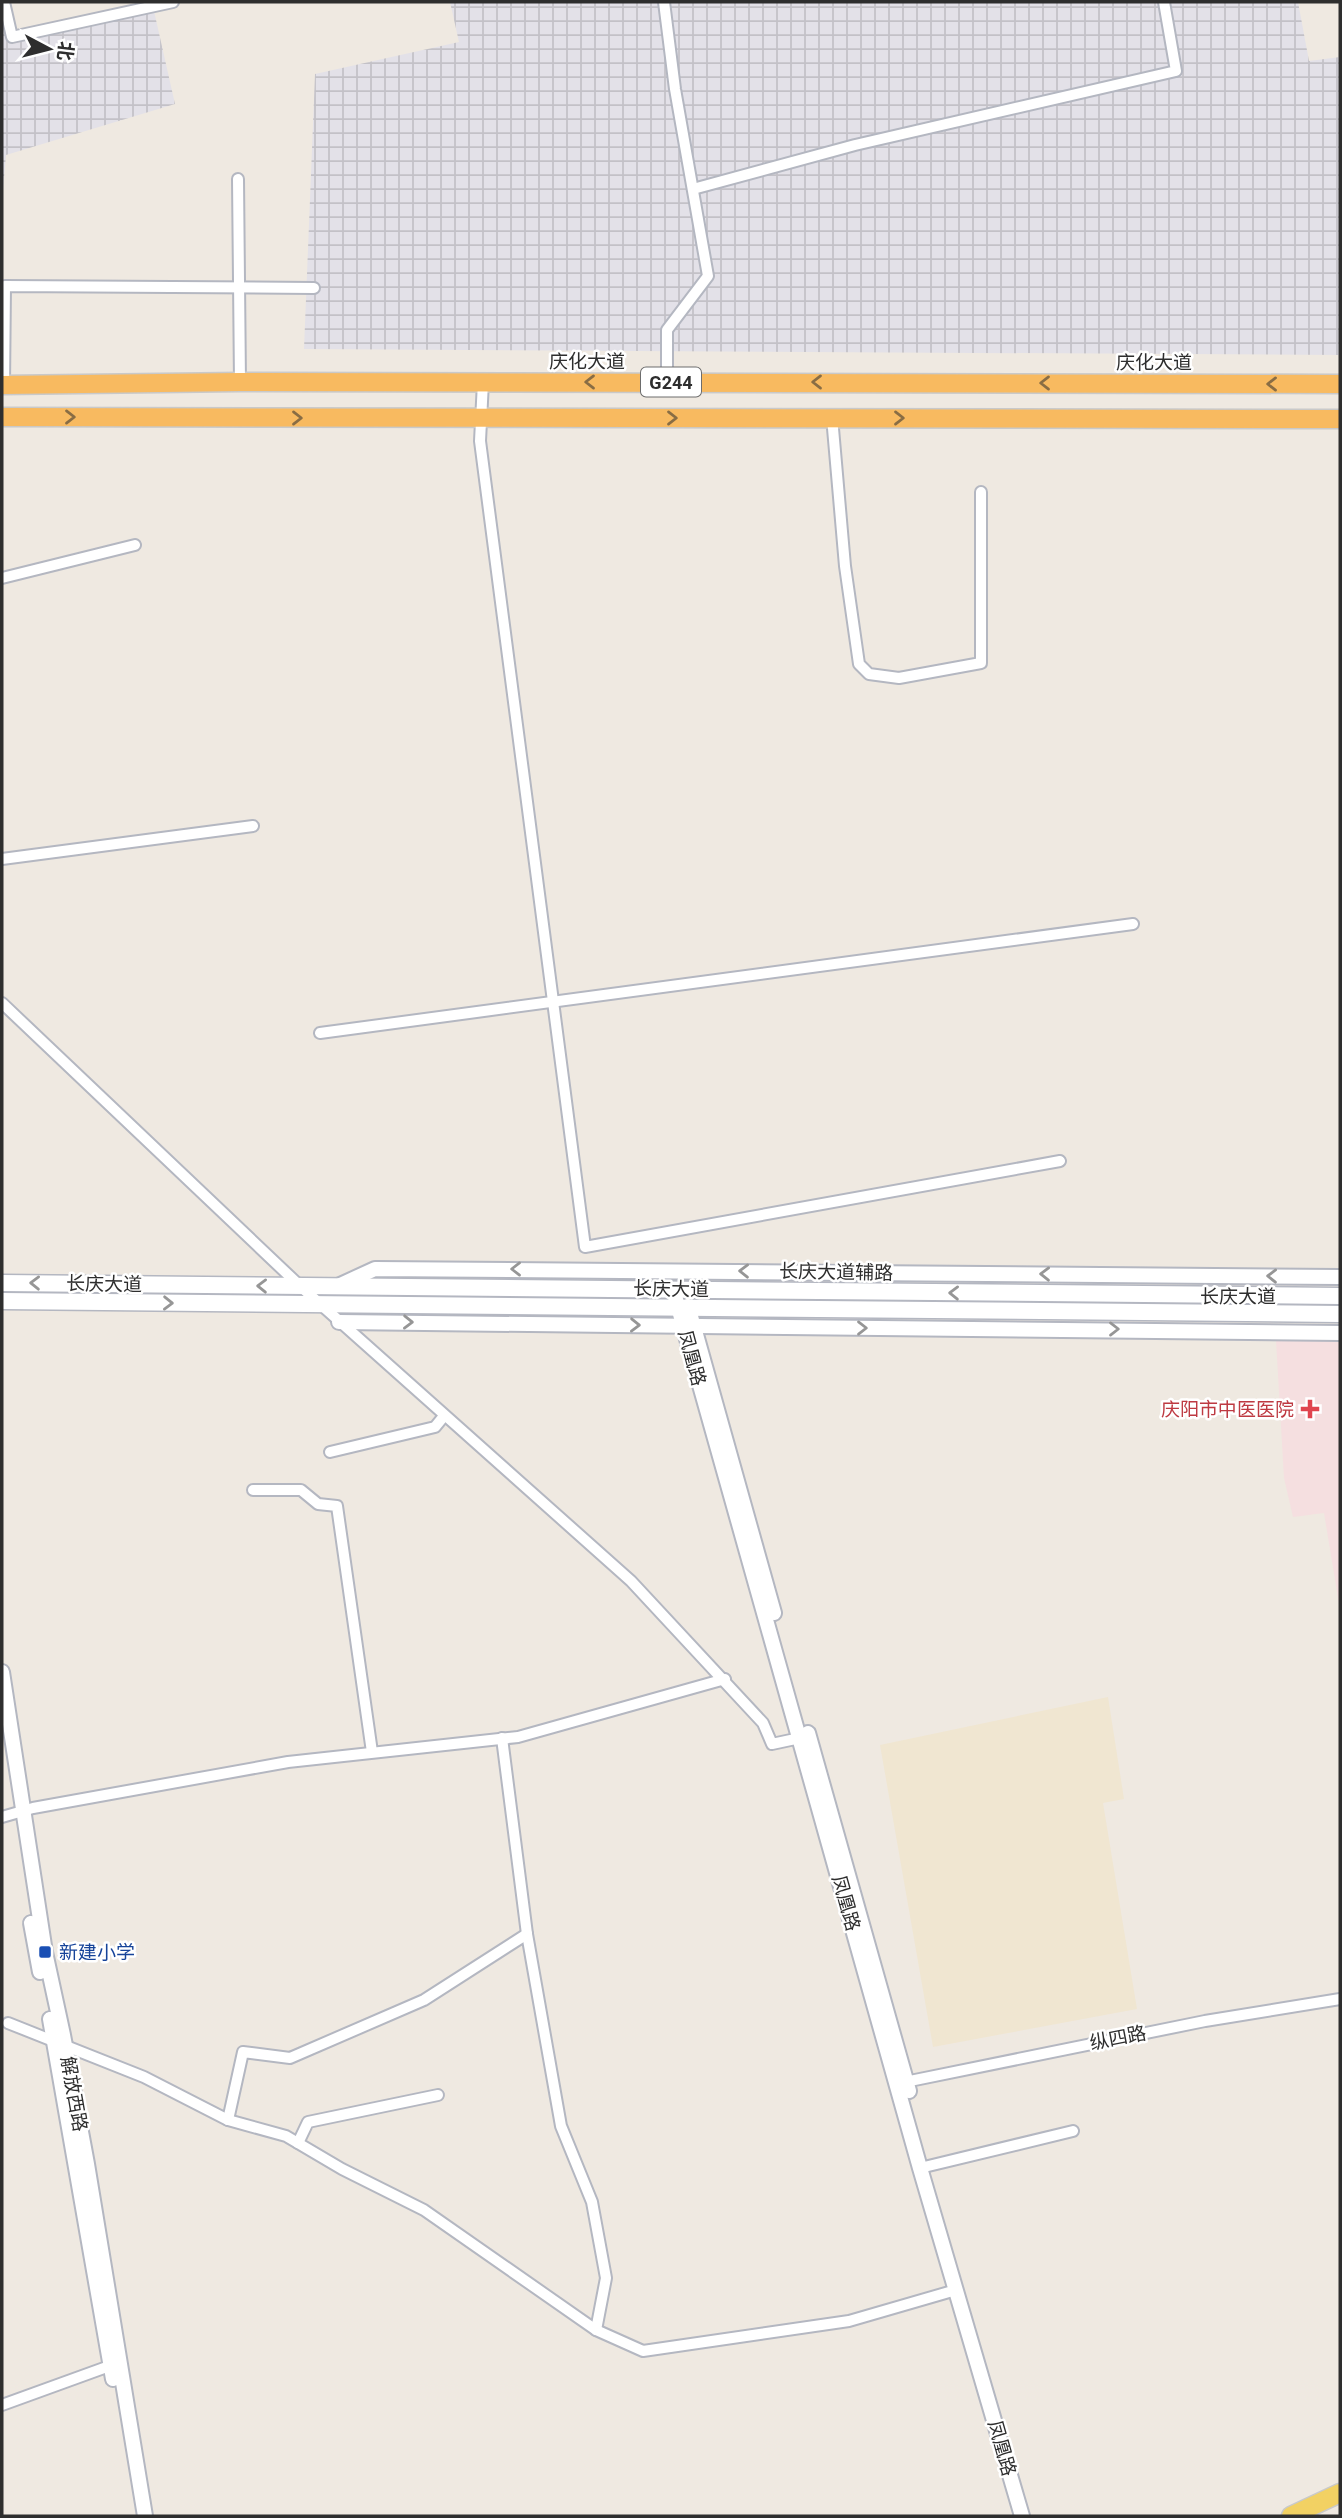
<svg xmlns="http://www.w3.org/2000/svg" width="1342" height="2518" font-family="Roboto,'Noto Sans SC',sans-serif">
  <style>
    .industrial { fill: url(#industrial-grid) }
    .education { fill: #f0e6d1 }
    .medical { fill: #f5dfe0 }
    .lines { fill: none; stroke-linecap: round; stroke-linejoin: round }
    .minor-casing { stroke: #b4b7c1; stroke-width: 14 }
    .tertiary-casing { stroke: #b4b7c1; stroke-width: 18 }
    .secondary-casing { stroke: #b4b7c1; stroke-width: 19 }
    .primary-casing { stroke: #c9c9c9; stroke-width: 21 }
    .trunk-casing { stroke: #c9c9c9; stroke-width: 21 }
    .minor { stroke: #fff; stroke-width: 10 }
    .tertiary { stroke: #fff; stroke-width: 14 }
    .secondary { stroke: #fff; stroke-width: 16 }
    .primary { stroke: #f2d163; stroke-width: 18 }
    .trunk { stroke: #f8ba60; stroke-width: 18 }
    .oneway { stroke: #896d44 }
    .oneway2 { stroke: #969696 }
    .health-dot { fill: #e0444e; stroke: #fff; stroke-width: 2.5 }
    .transit-dot { fill: #1a4fb4; stroke: #fff; stroke-width: 2.5 }
    .labels { text-anchor: middle; dominant-baseline: central; stroke-width: 5; stroke-linejoin: round; paint-order: stroke }
    .shield { fill: #fff; stroke: #6d6d6d; stroke-width: 2 }
    .shield-label { font-size: 18px; font-weight: bold; fill: #2e2e2e }
    .street-label { font-size: 19px; fill: #2e2e2e; stroke: #fff }
    .health-label { font-size: 19px; fill: #be3a42; stroke: #fff; text-anchor: end }
    .transit-label { font-size: 19px; fill: #164399; stroke: #fff; text-anchor: start }
  </style>
  <defs>
    <pattern id="industrial-grid" width="8" height="8" patternUnits="userSpaceOnUse" patternTransform="scale(1.75)"><rect width="8" height="8" fill="#e3e1e8"/><path d="M0 4h8M4 0v8" fill="none" stroke="#c3c1c7"/></pattern>
  </defs>
  <rect width="100%" height="100%" fill="#efe9e1"/>
  <g class="industrial">
    <path d="M2 2 12 44 154 11 175 104 6 155 2 200Z"/>
    <path d="M450 2H1298L1309 61 1340 57V355L304 349 315 74 459 42Z"/>
  </g>
  <path class="education" d="M1108 1697 1124 1799 1103 1803 1137 2009 933 2047 880 1745Z"/>
  <path class="medical" d="M1276 1340 1340 1341V1610L1324 1513 1293 1517 1284 1478Z"/>
  <g class="lines">
    <g class="minor-casing">
      <g id="minor">
        <path d="M4 2 12 37 173 2"/>
        <path d="M664 2 675 89 708 276 667 330V382"/>
        <path d="M238 179 240 382"/>
        <path d="M693 189 855 145 1176 71 1164 2"/>
        <path d="M483 382 480 441 585 1247 1060 1161"/>
        <path d="M4 385 5 286 314 288"/>
        <path d="M832 417 845 566 859 664 869 674 899 678 981 663V492"/>
        <path d="M2 578 135 545"/>
        <path d="M2 859 253 826"/>
        <path d="M2 1003 300 1286 631 1581 763 1723 772 1744 800 1738"/>
        <path d="M320 1033 1133 924"/>
        <path d="M330 1452 435 1427 444 1416"/>
        <path d="M253 1490H301L318 1504 337 1506 372 1752"/>
        <path d="M502 1738 527 1934 561 2126 592 2202 606 2278 596 2330"/>
        <path d="M2 1817 33 1808 288 1762 518 1737 725 1679"/>
        <path d="M8 2023 144 2077 228 2120 286 2136 342 2169 424 2210 596 2330 643 2351 849 2321 956 2290"/>
        <path d="M900 2083 1205 2021 1340 1999"/>
        <path d="M228 2120 243 2052 290 2058 424 2000 527 1934"/>
        <path d="M298 2143 308 2122 438 2095"/>
        <path d="M920 2168 1073 2131"/>
        <path d="M2 2405 115 2364"/>
      </g>
    </g>
    <g class="tertiary-casing">
      <g id="tertiary">
        <path d="M338 1286 375 1269 1340 1277"/>
        <path d="M673 1289 920 2168 1022 2516"/>
        <path d="M688 1306 774 1613"/>
        <path d="M339 1322 1340 1333"/>
        <path d="M2 1672 45 1952 63 2035 87 2164 145 2516"/>
        <path d="M808 1733 909 2091"/>
        <path d="M31 1923 40 1972"/>
        <path d="M50 2019 113 2379"/>
      </g>
    </g>
    <g class="secondary-casing">
      <g id="secondary">
        <path d="M2 1283 1340 1296"/>
        <path d="M2 1301 1340 1314"/>
      </g>
    </g>
    <g class="primary-casing">
      <path id="primary" d="M1291 2516 1340 2493"/>
    </g>
    <g class="trunk-casing">
      <g id="trunk">
        <path d="M2 385 240 382 1340 384"/>
        <path d="M2 417 1340 419"/>
      </g>
    </g>
    <use href="#minor" class="minor"/>
    <use href="#tertiary" class="tertiary"/>
    <use href="#secondary" class="secondary"/>
    <use href="#primary" class="primary"/>
    <use href="#trunk" class="trunk"/>
  </g>
  <defs><path id="oneway-chevron" d="M-2-3.5L2.5 0L-2 3.5" fill="none" stroke-width="1.6" stroke-linecap="round" stroke-linejoin="round" transform="scale(1.75)"/></defs>
  <g class="oneway">
    <use href="#oneway-chevron" transform="translate(590 382) rotate(180)"/>
    <use href="#oneway-chevron" transform="translate(817 382) rotate(-180)"/>
    <use href="#oneway-chevron" transform="translate(1045 383) rotate(-180)"/>
    <use href="#oneway-chevron" transform="translate(1272 384) rotate(-180)"/>
    <use href="#oneway-chevron" transform="translate(70 417)"/>
    <use href="#oneway-chevron" transform="translate(297 418)"/>
    <use href="#oneway-chevron" transform="translate(672 418)"/>
    <use href="#oneway-chevron" transform="translate(899 418)"/>
  </g>
  <g class="oneway2">
    <use href="#oneway-chevron" transform="translate(516 1269) rotate(-180)"/>
    <use href="#oneway-chevron" transform="translate(744 1271) rotate(-179)"/>
    <use href="#oneway-chevron" transform="translate(1045 1274) rotate(-179)"/>
    <use href="#oneway-chevron" transform="translate(1272 1276) rotate(-179)"/>
    <use href="#oneway-chevron" transform="translate(35 1283) rotate(-179)"/>
    <use href="#oneway-chevron" transform="translate(262 1286) rotate(-179)"/>
    <use href="#oneway-chevron" transform="translate(954 1293) rotate(-179)"/>
    <use href="#oneway-chevron" transform="translate(168 1303) rotate(1)"/>
    <use href="#oneway-chevron" transform="translate(408 1322) rotate(1)"/>
    <use href="#oneway-chevron" transform="translate(635 1325) rotate(1)"/>
    <use href="#oneway-chevron" transform="translate(862 1328)"/>
    <use href="#oneway-chevron" transform="translate(1114 1329)"/>
  </g>
  <path class="health-dot" d="M1306.5 1398.5h7v7h7v7h-7v7h-7v-7h-7v-7h7z"/>
  <rect class="transit-dot" x="38" y="1945" width="14" height="14" rx="3.5"/>
  <g class="labels">
    <rect class="shield" x="641" y="367.5" width="60" height="29" rx="5"/>
    <g class="shield-label">
      <text x="671" y="382">G244</text>
    </g>
    <g class="street-label">
      <text x="587" y="361">庆化大道</text>
      <text x="1154" y="362">庆化大道</text>
      <text transform="translate(836 1272) rotate(1)">长庆大道辅路</text>
      <text transform="translate(104 1284) rotate(1)">长庆大道</text>
      <text transform="translate(671 1289) rotate(1)">长庆大道</text>
      <text x="1238" y="1296">长庆大道</text>
      <text transform="translate(692 1358) rotate(75)">凤凰路</text>
      <text transform="translate(846 1903) rotate(74)">凤凰路</text>
      <text transform="translate(1118 2038) rotate(-11)">纵四路</text>
      <text transform="translate(74 2094) rotate(80)">解放西路</text>
      <text transform="translate(1002 2448) rotate(74)">凤凰路</text>
    </g>
    <g class="health-label">
      <text x="1294" y="1409">庆阳市中医医院</text>
    </g>
    <g class="transit-label">
      <text x="59" y="1952">新建小学</text>
    </g>
  </g>
  <rect width="1342" height="2518" fill="none" stroke="#2e2e2e" stroke-width="7"/>
  <g transform="translate(49 49) rotate(97)" stroke="#ffffff" stroke-width="5" paint-order="stroke">
  <path d="M0-5L12 26L0 18L-12 26Z" fill="#2e2e2e"/>
  <text y="-10" font-size="19" font-weight="bold" text-anchor="middle" fill="#2e2e2e">北</text>
  </g>
</svg>
